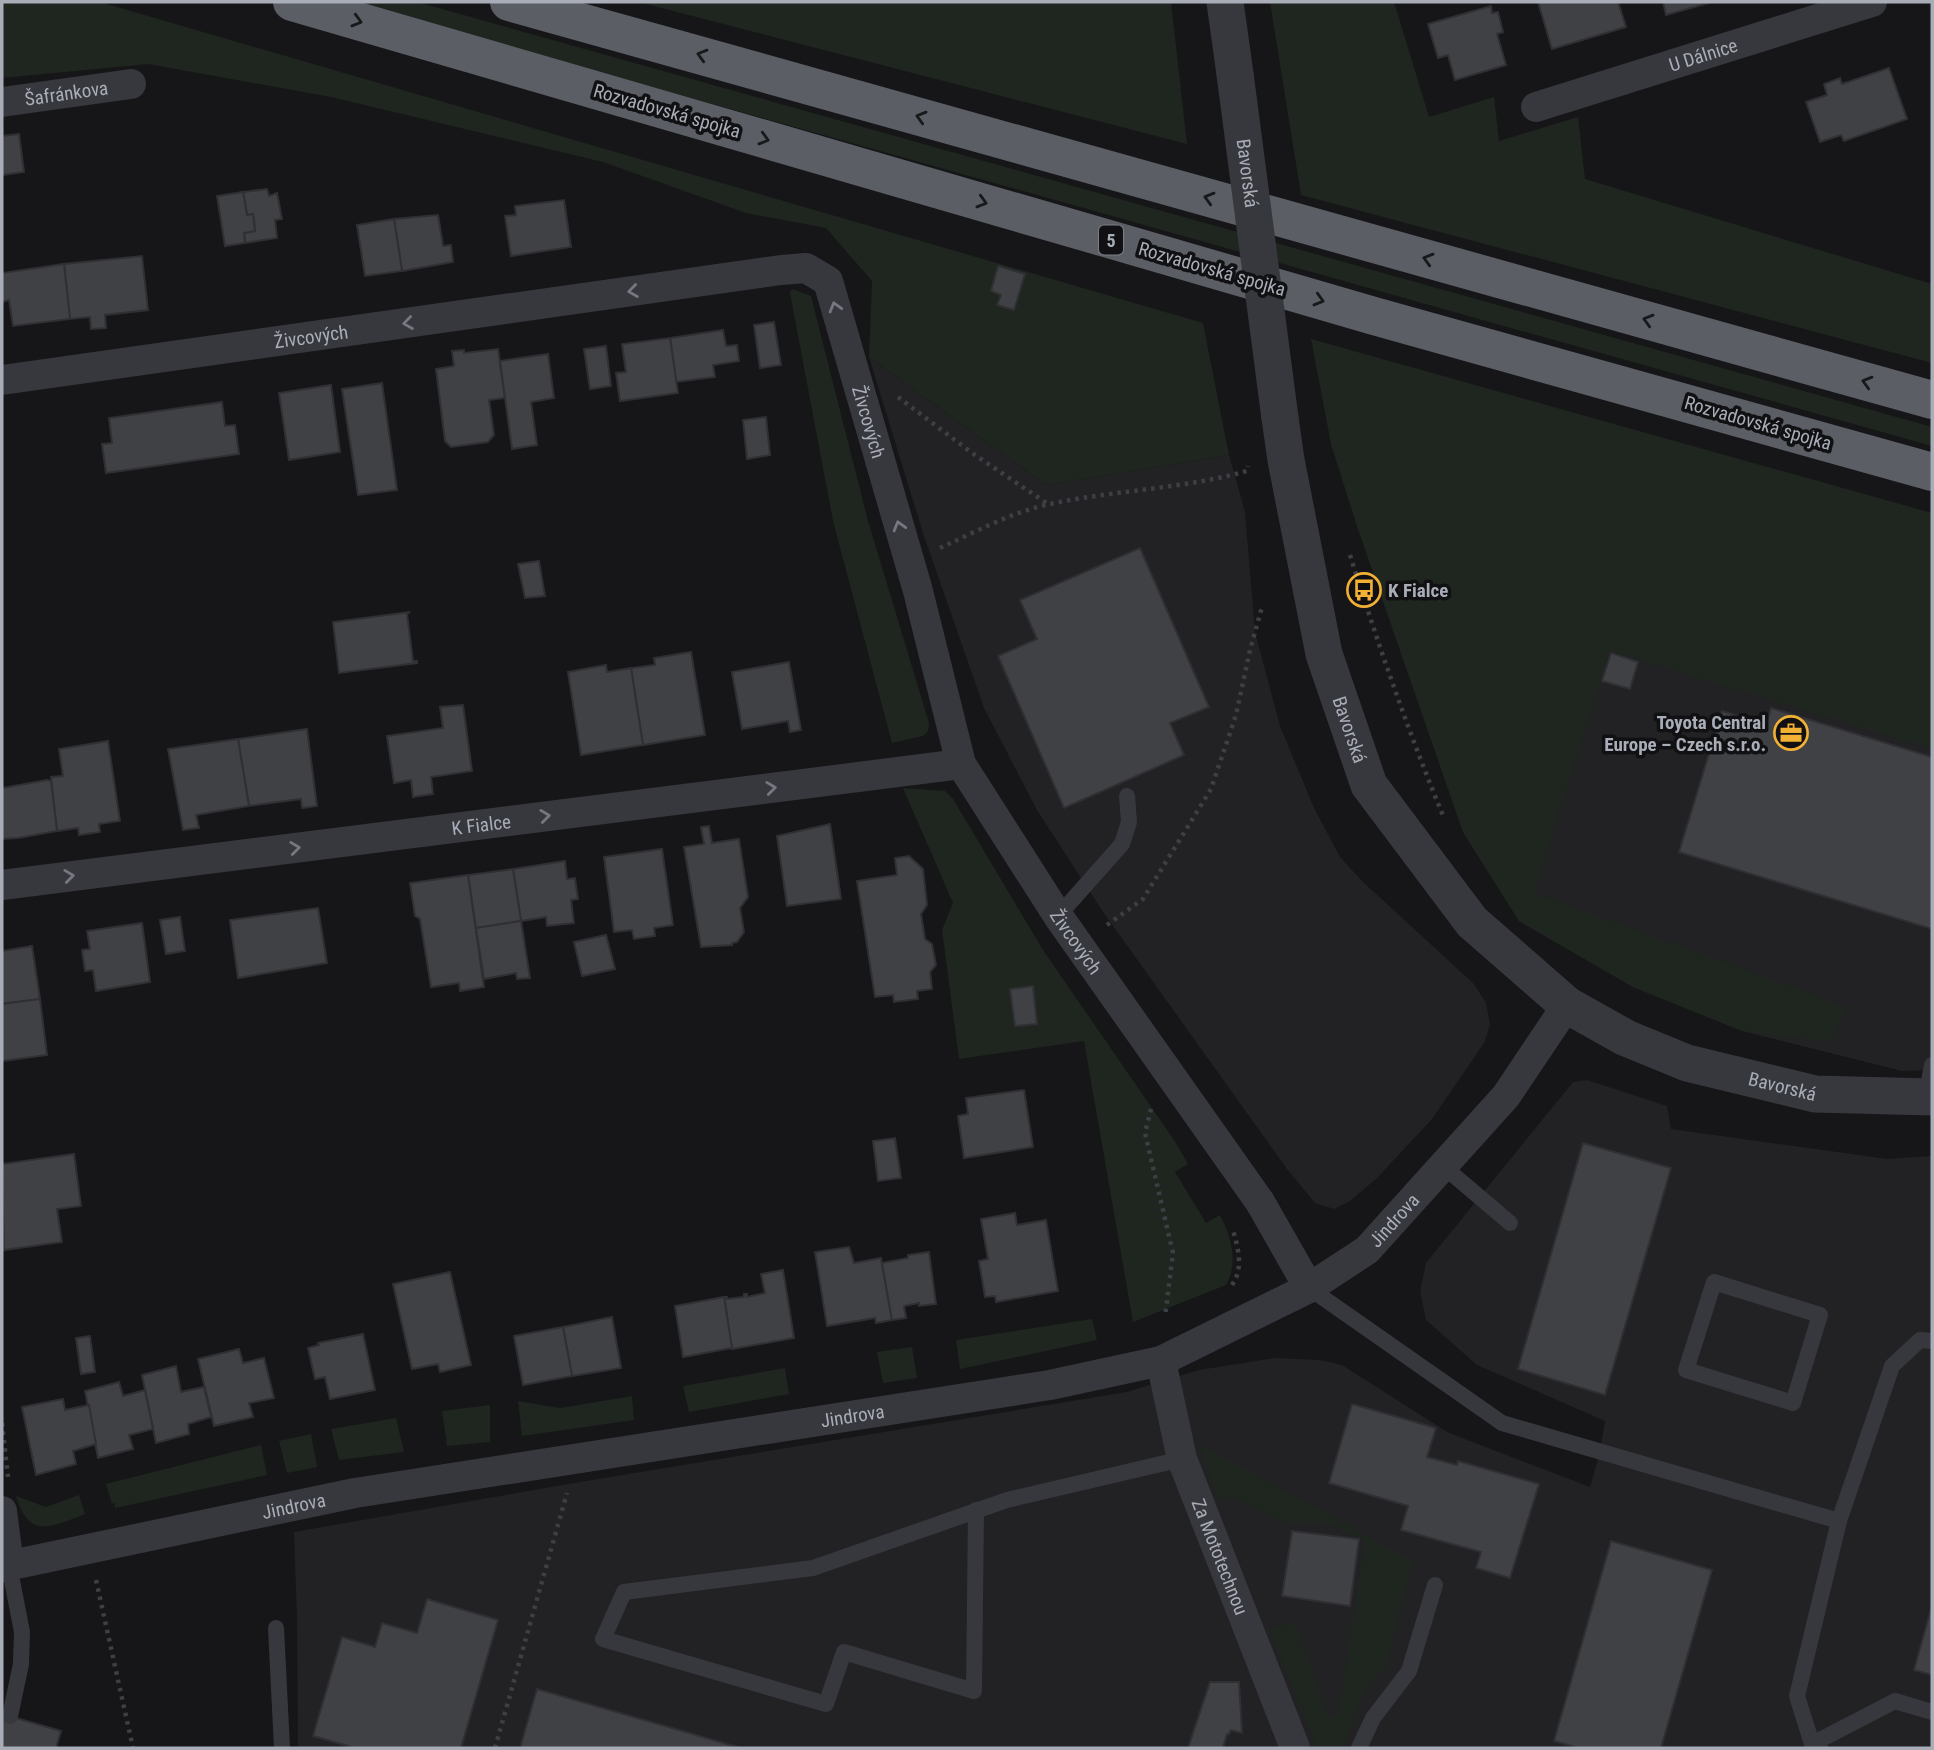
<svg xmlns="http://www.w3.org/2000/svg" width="1934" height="1750" font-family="'Roboto Condensed',sans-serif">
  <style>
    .built { fill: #222225 }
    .green { fill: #1e261f; fill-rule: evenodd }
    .building { fill: #404145; stroke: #303034; stroke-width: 2 }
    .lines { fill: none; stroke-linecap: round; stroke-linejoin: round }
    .path { stroke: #3d3f44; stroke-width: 4.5; stroke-dasharray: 3.5 5; stroke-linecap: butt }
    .service { stroke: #37383d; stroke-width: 16 }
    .minor { stroke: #37383d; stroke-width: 30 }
    .tertiary { stroke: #37383d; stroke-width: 37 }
    .trunk { stroke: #5b5e65; stroke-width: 38 }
    .tertiary-bridge { stroke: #37383d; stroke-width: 37 }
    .oneway { stroke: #18191b }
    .oneway2 { stroke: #757881 }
    .labels { text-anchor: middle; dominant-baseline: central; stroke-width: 7; stroke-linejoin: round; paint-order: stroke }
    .shield { fill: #111113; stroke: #7b7e86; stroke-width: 2 }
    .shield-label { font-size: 18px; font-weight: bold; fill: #a8adb8 }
    .street-label { font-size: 19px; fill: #a8adb8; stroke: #111113 }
    .poi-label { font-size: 19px; font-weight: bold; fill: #a8adb8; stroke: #111113; text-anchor: start }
  </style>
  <rect width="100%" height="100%" fill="#161618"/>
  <g class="built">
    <path d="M869 357 1046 485 1229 455 1245 512 1255 632 1280 726 1314 808 1340 857 1362 881 1474 984 1486 1003 1490 1025 1484 1043 1432 1119 1377 1178 1350 1201 1334 1209 1315 1203 1287 1169 1101 909 1037 810 984 708 924 536Z"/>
    <path d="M1331 444 1932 606V1070L1902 1071 1742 1031 1633 987 1519 921 1463 832 1357 526Z"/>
    <path d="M1587 1080 1667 1106 1671 1129 1887 1159 1932 1156V1748H298L297 1617 294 1532 580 1482 1127 1392 1199 1370 1275 1358 1320 1360 1342 1365 1449 1433 1590 1487 1600 1452 1605 1421 1477 1365 1426 1320 1420 1291 1426 1263 1573 1082Z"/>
  </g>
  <g class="green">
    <path d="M2 2H100L1203 323 1229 455 1046 485 869 357 872 281 826 228 746 213 603 162 331 97 148 64 2 78ZM1024 274 1014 310 998 305 1001 295Z"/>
    <path d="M349 2H417L1932 427V446Z"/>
    <path d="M640 2H1171L1187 144 650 5Z"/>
    <path d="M1270 2H1394L1429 117 1494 97 1499 141 1578 117 1585 179 1932 284V363L1301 195Z"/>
    <path d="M792 289 811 296 868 521 929 723 928 731 923 736 892 743 833 521 790 293Z"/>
    <path d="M1311 339 1932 513V749L1610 651 1534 893 1848 1007 1830 1042 1742 1031 1633 987 1519 921 1463 832 1357 526 1331 444Z"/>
    <path d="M903 788 945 791 953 799 1043 950 1174 1140 1188 1164 1175 1172 1206 1223 1220 1215C1231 1237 1239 1262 1226 1285L1133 1322 1084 1041 959 1059 942 930 953 903ZM1033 987 1037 1023 1015 1026 1011 989Z"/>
    <path d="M1092 1319 1097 1340 960 1369 956 1340Z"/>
    <path d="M912 1347 917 1378 883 1383 877 1352Z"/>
    <path d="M785 1368 789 1394 689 1412 683 1386Z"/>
    <path d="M632 1396 634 1420 522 1436 518 1401 560 1408Z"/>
    <path d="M490 1405V1442L447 1446 442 1411Z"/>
    <path d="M396 1418 404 1452 339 1460 331 1429Z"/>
    <path d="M311 1434 317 1467 287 1473 279 1441Z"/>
    <path d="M1199 1443 1413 1561 1386 1666 1363 1692 1344 1748H1317L1269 1630 1295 1621 1328 1716H1338L1365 1540 1326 1523H1284L1231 1496 1218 1501Z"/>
    <path d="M261 1445 267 1475 115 1508V1503L112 1504 106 1484Z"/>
    <path d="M79 1495 85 1514C51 1527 29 1540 16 1496L46 1507Z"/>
  </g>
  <g class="building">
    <path d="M1538 2H1618L1626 27 1552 49Z"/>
    <path d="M1663 2H1712L1666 15Z"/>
    <path d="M1491 6 1492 13 1498 12 1503 32 1497 34 1506 65 1455 80 1448 55 1438 58 1428 24Z"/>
    <path d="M1889 68 1907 119 1844 141 1841 135 1820 142 1806 102 1827 95 1824 84 1840 78 1842 84Z"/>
    <path d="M19 134 24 172 2 175V136Z"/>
    <path d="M267 189 269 196 277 193 282 219 275 220 277 238 245 243 244 233 255 231 253 214 247 215 243 192Z"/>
    <path d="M243 192 247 215 253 214 255 231 244 233 245 243 225 246 217 196Z"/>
    <path d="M564 200 571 247 511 256 505 216 516 215 515 206Z"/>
    <path d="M438 215 443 246 451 245 453 262 402 271 394 219Z"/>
    <path d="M394 219 402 271 365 276 357 225Z"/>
    <path d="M142 256 148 310 105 315 106 328 91 329 90 317 70 319 64 264Z"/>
    <path d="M64 264 70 319 13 326 9 300 2 302V273Z"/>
    <path d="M998 266 1025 274 1014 310 997 305 1001 295 991 291Z"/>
    <path d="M774 322 781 365 760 368 754 325Z"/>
    <path d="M723 330 726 346 737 345 739 361 713 365 715 377 676 382 670 338Z"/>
    <path d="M670 338 678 393 620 401 616 373 626 372 622 344Z"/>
    <path d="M606 346 611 386 590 389 584 349Z"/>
    <path d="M498 349 505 398 489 400 494 435 488 442 451 447 445 441 436 369 454 366 452 351 464 350V353Z"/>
    <path d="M548 354 554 398 531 402 537 445 512 449 500 361Z"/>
    <path d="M382 383 397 490 358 495 342 389Z"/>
    <path d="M331 385 340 452 289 460 279 393Z"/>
    <path d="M222 402 225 426 235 425 239 454 106 473 102 444 112 443 109 418Z"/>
    <path d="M766 417 770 455 747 459 743 420Z"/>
    <path d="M1140 548 1209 707 1170 723 1184 755 1064 808 998 656 1037 639 1020 600Z"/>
    <path d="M539 561 545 596 525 598 518 564Z"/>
    <path d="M410 612 407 614 413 661H417V663L339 673 333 622Z"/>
    <path d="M691 652 705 735 643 745 631 668 655 665 654 658Z"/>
    <path d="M1611 653 1638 662 1630 689 1602 681Z"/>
    <path d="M789 662 801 730 790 732 788 721 742 729 732 672Z"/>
    <path d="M606 665 607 672 631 668 643 745 581 755 568 672Z"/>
    <path d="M463 705 472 771 431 777 433 794 413 797 411 780 394 783 387 736 443 728 440 707Z"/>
    <path d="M1771 708 1932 757V929L1679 852 1722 711 1766 724Z"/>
    <path d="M307 729 317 806 302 808 301 799 249 806 238 739Z"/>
    <path d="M238 739 249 806 196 815 199 828 183 830 168 749Z"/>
    <path d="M108 741 120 821 99 824 100 832 79 835 78 828 57 831 51 777 63 776 59 749Z"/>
    <path d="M47 780 51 781 57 831 18 838 2 839V788Z"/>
    <path d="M830 824 841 899 787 906 777 836Z"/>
    <path d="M709 826 712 843 739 839 748 897 740 908 744 932 737 942 732 943V945L701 947 684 847 704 844 701 827Z"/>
    <path d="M662 849 673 925 654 928 655 936 634 939 632 930 614 932 604 857Z"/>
    <path d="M909 856 923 869 927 905 921 914 925 939 932 944 936 965 930 972 932 989 917 991 918 999 894 1002 893 995 875 997 857 881 897 875 895 858Z"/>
    <path d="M565 861 567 879 575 878 578 899 571 900 574 923 547 926 546 917 521 921 513 869Z"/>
    <path d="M513 869 521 921 476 928 468 875Z"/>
    <path d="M468 875 484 987 460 991 459 983 431 987 420 919 415 916 410 883Z"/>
    <path d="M318 908 327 963 238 978 230 920Z"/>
    <path d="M180 917 185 951 166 954 160 920Z"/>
    <path d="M521 921 530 978 517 979 516 973 484 979 476 928Z"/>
    <path d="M142 923 150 982 96 991 93 970 85 971 82 950 90 949 87 931Z"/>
    <path d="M606 935 615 969 582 976 574 942Z"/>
    <path d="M32 946 40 999 2 1004V951Z"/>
    <path d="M1033 986 1037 1024 1015 1026 1010 989Z"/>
    <path d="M40 999 47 1055 2 1061V1004Z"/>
    <path d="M1024 1090 1033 1147 964 1158 958 1116 968 1114 966 1098Z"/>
    <path d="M895 1138 901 1178 878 1181 873 1141Z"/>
    <path d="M1583 1143 1671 1168 1605 1395 1518 1369Z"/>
    <path d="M74 1154 81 1206 57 1209 62 1242 4 1250 2 1164Z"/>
    <path d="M1015 1213 1017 1225 1046 1220 1058 1291 996 1302 995 1296 985 1297 979 1261 988 1259 981 1219Z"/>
    <path d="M849 1247 854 1263 881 1258 892 1320 876 1323 875 1318 827 1326 815 1252Z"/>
    <path d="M929 1252 936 1304 919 1306V1303L904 1306 906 1318 892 1320 882 1263 908 1258V1255Z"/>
    <path d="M783 1270 794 1338 732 1349 724 1297H727V1299L744 1297V1294H747V1297L765 1293 761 1274Z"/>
    <path d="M450 1272 471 1365 440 1372 438 1364 412 1369 393 1284Z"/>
    <path d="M724 1297 732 1348 683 1357 675 1306Z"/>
    <path d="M612 1317 621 1368 572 1376 563 1327Z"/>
    <path d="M563 1327 572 1376 523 1385 514 1336Z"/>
    <path d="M363 1334 375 1390 330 1399 325 1377 315 1379 308 1348 319 1345 318 1343Z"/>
    <path d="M90 1336 95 1372 81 1374 76 1338Z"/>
    <path d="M239 1349 243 1363 264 1358 274 1398 249 1403 253 1417 214 1426 198 1359Z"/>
    <path d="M176 1366 181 1392 204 1387 211 1417 188 1424 189 1434 156 1443 142 1375Z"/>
    <path d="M119 1382 123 1396 145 1390 153 1429 129 1435 133 1449 98 1458 85 1391Z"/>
    <path d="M63 1399 65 1410 89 1405 96 1444 73 1451 76 1464 36 1475 22 1407Z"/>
    <path d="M1352 1404 1436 1428 1427 1457 1457 1465 1458 1461 1539 1484 1510 1578 1476 1568 1481 1552 1401 1530 1408 1506 1329 1483Z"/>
    <path d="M1292 1531 1359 1539 1350 1606 1282 1596Z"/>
    <path d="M1611 1541 1712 1570 1661 1748H1578L1554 1741Z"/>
    <path d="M427 1599 498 1620 461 1748H355L313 1736 342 1637 375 1647 382 1623 417 1633Z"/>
    <path d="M1932 1605V1675L1914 1670Z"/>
    <path d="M1210 1682H1239L1242 1733 1231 1730 1229 1734H1227L1223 1748H1188Z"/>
    <path d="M537 1689 741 1748H520Z"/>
    <path d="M2 1714 61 1731 56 1748H2Z"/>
  </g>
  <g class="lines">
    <g class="path">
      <path d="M898 397 972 453 1048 504"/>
      <path d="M940 548C975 532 1012 512 1050 504 1115 490 1183 489 1247 471L1248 466"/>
      <path d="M1350 555C1378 644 1408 731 1444 818"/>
      <path d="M1107 925 1143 899 1211 789 1236 715 1250 650 1262 607"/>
      <path d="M1151 1109 1145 1133 1173 1253 1165 1317"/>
      <path d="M1232 1285C1244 1268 1238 1248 1233 1230"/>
      <path d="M2 1423 8 1477"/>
      <path d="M96 1580 133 1748"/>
      <path d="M495 1748 567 1493"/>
    </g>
    <g class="service">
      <path d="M1058 916 1122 844 1129 822 1127 796"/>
      <path d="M1926 1097 1932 1065"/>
      <path d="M1443 1166 1510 1223"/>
      <path d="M1714 1282 1820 1315 1793 1403 1686 1370Z"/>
      <path d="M1309 1288 1502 1423 1839 1521"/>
      <path d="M976 1510 974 1691 844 1652 826 1704 603 1639 624 1592 813 1568 1007 1500 1182 1459"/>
      <path d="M9 1565 22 1632 21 1664 10 1716"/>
      <path d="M276 1628 282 1748"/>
      <path d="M1812 1744 1895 1701 1932 1712"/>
      <path d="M1359 1748 1373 1718 1409 1671 1435 1585"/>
      <path d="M1820 1748 1812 1744 1797 1696 1839 1521 1892 1366 1920 1340 1932 1341"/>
    </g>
    <g class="minor">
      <path id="s1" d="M2 102 131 84"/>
      <path id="s2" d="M1536 107 1872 2"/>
      <path id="s3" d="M2 380 781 270 806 268 828 281 918 591 961 764 1058 916 1260 1202 1309 1288"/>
      <path id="s4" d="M2 885 961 764"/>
      <path id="s5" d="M1161 1361 1182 1459 1295 1748"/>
      <path d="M2 1511 9 1565"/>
      <path id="s6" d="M2 1567 355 1493 1050 1385 1161 1361 1309 1288 1367 1250 1506 1096 1567 1005"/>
    </g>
    <g class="tertiary">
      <path d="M1225 2 1235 74"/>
      <path id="s7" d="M1280 418 1286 460 1324 654 1369 785 1472 922 1567 1005 1626 1038 1687 1063 1815 1094 1932 1097"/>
    </g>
    <g class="trunk">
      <path d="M292 2 1374 316 1932 472"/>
      <path d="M509 2 1932 400"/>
    </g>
    <path class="tertiary-bridge" id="s8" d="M1235 74 1280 418"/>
  </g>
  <defs><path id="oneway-chevron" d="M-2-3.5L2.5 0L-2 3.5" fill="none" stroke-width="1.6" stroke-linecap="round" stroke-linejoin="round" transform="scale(1.75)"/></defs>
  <g class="oneway">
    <use href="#oneway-chevron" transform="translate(357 21) rotate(16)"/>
    <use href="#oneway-chevron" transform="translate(702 55) rotate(-164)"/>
    <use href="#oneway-chevron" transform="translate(921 117) rotate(-164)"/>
    <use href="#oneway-chevron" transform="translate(764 139) rotate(16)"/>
    <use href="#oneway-chevron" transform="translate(1209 198) rotate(-164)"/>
    <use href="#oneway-chevron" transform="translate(982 202) rotate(16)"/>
    <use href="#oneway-chevron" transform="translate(1428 259) rotate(-164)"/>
    <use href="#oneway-chevron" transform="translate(1319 300) rotate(16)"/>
    <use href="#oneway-chevron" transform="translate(1648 320) rotate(-164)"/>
    <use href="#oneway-chevron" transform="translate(1867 382) rotate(-164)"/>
  </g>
  <g class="oneway2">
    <use href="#oneway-chevron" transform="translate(633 291) rotate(172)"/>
    <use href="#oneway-chevron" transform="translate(835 307) rotate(-106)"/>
    <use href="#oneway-chevron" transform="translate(408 323) rotate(172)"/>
    <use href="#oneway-chevron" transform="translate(899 526) rotate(-106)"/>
    <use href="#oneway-chevron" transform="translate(771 788) rotate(-7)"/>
    <use href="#oneway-chevron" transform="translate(545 816) rotate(-7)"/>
    <use href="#oneway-chevron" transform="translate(295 848) rotate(-7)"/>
    <use href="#oneway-chevron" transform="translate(69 876) rotate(-7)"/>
  </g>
  <defs>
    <g id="bus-ring" transform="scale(1.75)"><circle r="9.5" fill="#111113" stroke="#f2b134" stroke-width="1.5"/><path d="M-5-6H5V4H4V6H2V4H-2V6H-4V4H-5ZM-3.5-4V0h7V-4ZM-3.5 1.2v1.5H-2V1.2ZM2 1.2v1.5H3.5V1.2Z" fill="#f2b134"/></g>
    <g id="office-ring" transform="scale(1.75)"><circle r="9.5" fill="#111113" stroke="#f2b134" stroke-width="1.5"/><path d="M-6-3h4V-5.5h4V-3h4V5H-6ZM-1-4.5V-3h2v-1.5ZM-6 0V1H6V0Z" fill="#f2b134"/></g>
  </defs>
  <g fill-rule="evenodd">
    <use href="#bus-ring" x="1364" y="590"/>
    <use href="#office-ring" x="1791" y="733"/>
  </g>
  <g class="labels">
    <rect class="shield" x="1099" y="225.5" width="24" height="29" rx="5"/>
    <g class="shield-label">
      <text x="1111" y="240">5</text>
    </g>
    <g class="street-label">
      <text stroke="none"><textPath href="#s2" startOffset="175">U Dálnice</textPath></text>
      <text stroke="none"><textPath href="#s1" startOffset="65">Šafránkova</textPath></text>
      <text transform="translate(667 111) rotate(16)">Rozvadovská spojka</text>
      <text stroke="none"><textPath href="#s8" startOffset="100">Bavorská</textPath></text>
      <text transform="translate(1212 269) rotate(16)">Rozvadovská spojka</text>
      <text stroke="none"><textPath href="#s3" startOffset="312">Živcových</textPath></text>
      <text stroke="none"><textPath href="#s3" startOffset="984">Živcových</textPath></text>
      <text transform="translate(1758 423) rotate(16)">Rozvadovská spojka</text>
      <text stroke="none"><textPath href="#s7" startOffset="320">Bavorská</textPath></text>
      <text stroke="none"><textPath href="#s4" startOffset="483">K Fialce</textPath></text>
      <text stroke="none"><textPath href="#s3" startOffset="1550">Živcových</textPath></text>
      <text stroke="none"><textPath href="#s7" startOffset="908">Bavorská</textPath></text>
      <text stroke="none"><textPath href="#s6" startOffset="1452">Jindrova</textPath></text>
      <text stroke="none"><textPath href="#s6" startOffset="864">Jindrova</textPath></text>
      <text stroke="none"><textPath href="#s6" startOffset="298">Jindrova</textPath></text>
      <text stroke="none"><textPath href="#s5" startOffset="205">Za Mototechnou</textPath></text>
    </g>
    <g class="poi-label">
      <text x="1388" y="590">K Fialce</text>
      <text x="1766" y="722" text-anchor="end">Toyota Central<tspan x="1766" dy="22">Europe – Czech s.r.o.</tspan></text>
    </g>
  </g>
  <rect width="1934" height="1750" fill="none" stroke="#a8adb8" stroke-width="7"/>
</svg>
